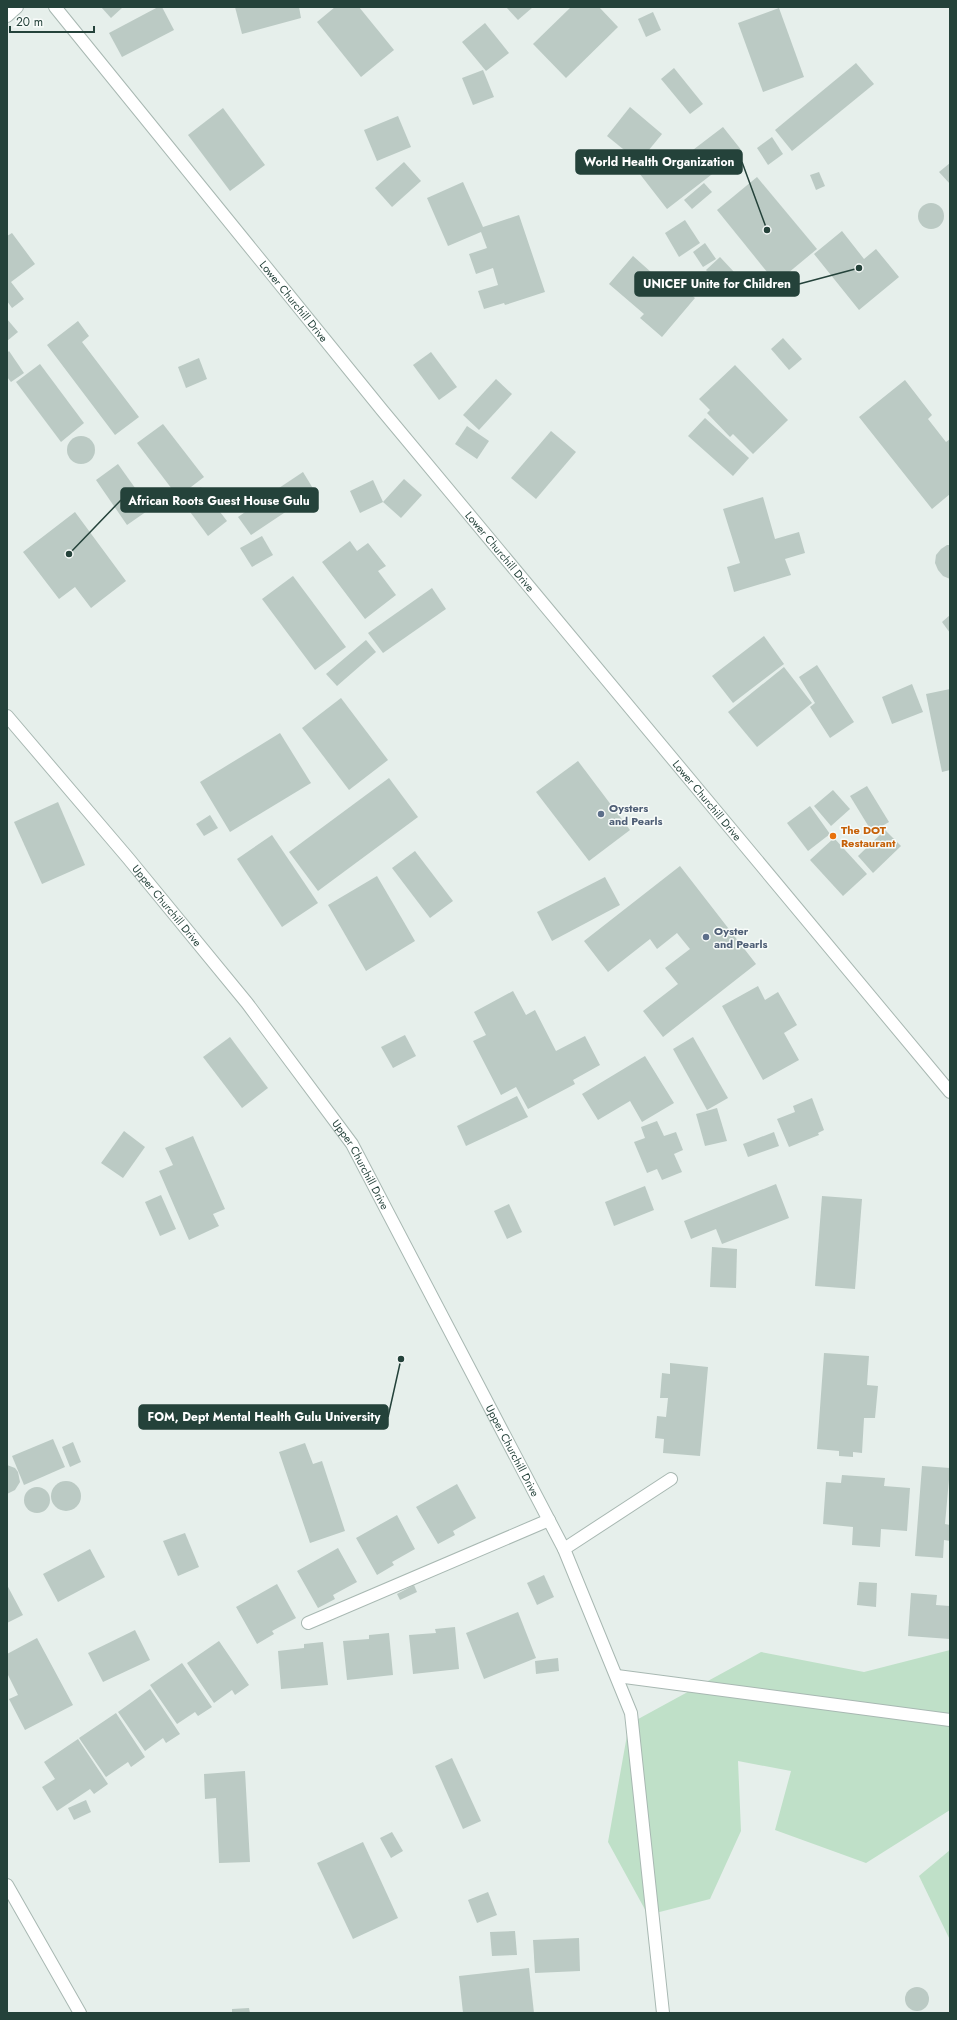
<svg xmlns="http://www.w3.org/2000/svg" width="957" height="2020" font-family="Jost,sans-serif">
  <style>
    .green { fill: #bfe0c8 }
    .building { fill: #bbcac4 }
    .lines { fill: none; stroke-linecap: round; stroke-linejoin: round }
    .minor-casing { stroke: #a8b8b2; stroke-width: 14 }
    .minor { stroke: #fff; stroke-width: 12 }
    .service-dot { fill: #5c6f8a; stroke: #f7fbf9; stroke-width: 1.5 }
    .food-dot { fill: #e8710a; stroke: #f7fbf9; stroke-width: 1.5 }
    .labels { text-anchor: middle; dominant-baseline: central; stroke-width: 3; stroke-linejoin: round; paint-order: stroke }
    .street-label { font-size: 11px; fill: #24423a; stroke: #f7fbf9 }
    .service-label { font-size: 11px; font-weight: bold; fill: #4e5e75; stroke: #f7fbf9; text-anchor: start }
    .food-label { font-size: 11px; font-weight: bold; fill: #c56008; stroke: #f7fbf9; text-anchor: start }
    .leader { fill: none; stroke: #24423a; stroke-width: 1.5 }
    .callout-dot { fill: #24423a; stroke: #f7fbf9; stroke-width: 1.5 }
    .callout { fill: #24423a; stroke: #24423a; stroke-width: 1.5 }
    .callout-label { font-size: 12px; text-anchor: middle; font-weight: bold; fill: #fff }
  </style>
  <rect width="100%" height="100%" fill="#e6efeb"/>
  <g class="green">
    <path d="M950 1650V1810L866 1863 775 1830 791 1771 738 1761 741 1831 710 1899 648 1915 608 1842 629 1724 761 1652 864 1672Z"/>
    <path d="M950 1850V1940L919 1876Z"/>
  </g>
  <g class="building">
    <path d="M101 7H123L111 18Z"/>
    <path d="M158 7H162L174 30 122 57 109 33Z"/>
    <path d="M235 7H299L301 18 242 34Z"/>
    <path d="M335 7H359L394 50 361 77 317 22Z"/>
    <path d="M506 7H533L518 20Z"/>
    <path d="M571 7H599L618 27 566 78 533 44Z"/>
    <path d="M779 8 804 77 763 92 738 23Z"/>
    <path d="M653 12 661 30 646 37 638 19Z"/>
    <path d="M485 23 509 53 486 71 462 42Z"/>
    <path d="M856 63 874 84 792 151 775 130Z"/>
    <path d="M674 68 703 104 690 114 661 79Z"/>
    <path d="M483 70 494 97 473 105 462 78Z"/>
    <path d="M630 107 662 134 639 162 607 136Z"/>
    <path d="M223 108 265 165 230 191 188 135Z"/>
    <path d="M398 116 411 147 377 161 364 130Z"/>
    <path d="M723 127 742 151 667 209 636 169 656 153 668 169Z"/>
    <path d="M772 137 783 154 768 165 757 148Z"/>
    <path d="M404 162 421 181 392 207 375 188Z"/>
    <path d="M950 163V184L939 172Z"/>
    <path d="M819 172 825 186 816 190 810 175Z"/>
    <path d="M757 177 817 249 776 283 717 210Z"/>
    <path d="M463 182 483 227 519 215 545 292 505 305 504 303 484 309 478 291 498 285 493 268 476 274 469 254 487 248 481 232 448 246 427 198Z"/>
    <path d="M704 183 712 192 692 209 684 200Z"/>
    <circle cx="931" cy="216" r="13"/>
    <path d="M685 220 700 243 679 257 665 233Z"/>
    <path d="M842 231 864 259 876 249 899 277 859 310 814 254Z"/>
    <path d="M12 233 35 264 11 282 24 299 12 308 7 301V236Z"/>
    <path d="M705 243 716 259 703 267 693 252Z"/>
    <path d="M633 256 671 290 677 283 695 298 662 337 640 318 644 314 609 284Z"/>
    <path d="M720 257 735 273 720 286 706 270Z"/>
    <path d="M7 319 18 332 7 341Z"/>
    <path d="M78 321 89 336 82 342 139 417 115 435 47 345Z"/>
    <path d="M783 338 802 359 789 370 771 349Z"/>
    <path d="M9 351 24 373 11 382 7 377V353Z"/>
    <path d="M431 352 457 387 439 400 413 365Z"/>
    <path d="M199 358 207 379 186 388 178 367Z"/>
    <path d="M40 364 84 423 61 442 16 382Z"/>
    <path d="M735 365 788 420 753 454 733 434 730 437 707 413 710 410 699 399Z"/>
    <path d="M496 379 512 394 479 430 463 415Z"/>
    <path d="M905 380 932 415 928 419 946 442 950 439V494L932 509 859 417Z"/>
    <path d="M705 418 749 458 733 476 688 436Z"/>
    <path d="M163 424 204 477 178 497 137 443Z"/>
    <path d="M467 426 489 441 477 459 455 444Z"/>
    <path d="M551 431 576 452 536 499 511 478Z"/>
    <circle cx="81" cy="450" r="14"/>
    <path d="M118 464 150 509 127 525 96 480Z"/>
    <path d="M303 472 317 495 294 510 279 488Z"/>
    <path d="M404 479 422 495 401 518 383 502Z"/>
    <path d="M373 480 383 502 360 513 350 491Z"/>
    <path d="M201 487 227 521 208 536 182 501Z"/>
    <path d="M274 492 287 511 251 535 238 517Z"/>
    <path d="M763 497 775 539 799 532 805 553 785 559 791 575 734 592 727 567 740 563 723 509Z"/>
    <path d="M75 512 126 581 91 608 75 587 59 599 23 552Z"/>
    <path d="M262 536 273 555 252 567 240 548Z"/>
    <path d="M350 541 357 551 368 543 386 566 378 571 396 595 365 619 322 562Z"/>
    <path d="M947 545H950V579L943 576 938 570 935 563 936 555 941 549Z"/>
    <path d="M293 576 346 647 315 670 262 599Z"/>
    <path d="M432 588 446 609 383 653 368 633Z"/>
    <path d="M950 615V633L942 622Z"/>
    <path d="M764 636 784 664 733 703 712 676Z"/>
    <path d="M366 640 376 652 337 686 326 674Z"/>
    <path d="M817 665 854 722 830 738 810 707 815 703 799 677Z"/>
    <path d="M784 667 812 703 757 747 728 712Z"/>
    <path d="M912 684 923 712 892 724 882 697Z"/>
    <path d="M950 689V770L942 772 926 694Z"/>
    <path d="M341 698 388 760 349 790 302 728Z"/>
    <path d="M280 733 311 783 230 832 200 782Z"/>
    <path d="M578 761 630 830 589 861 536 792Z"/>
    <path d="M389 778 418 817 318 891 289 852Z"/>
    <path d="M867 786 889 822 872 832 850 796Z"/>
    <path d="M833 790 850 809 831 826 814 806Z"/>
    <path d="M58 802 85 865 42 884 14 822Z"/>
    <path d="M810 806 830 834 808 851 787 823Z"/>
    <path d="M210 815 218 828 204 836 196 824Z"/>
    <path d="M885 830 901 846 873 873 858 856Z"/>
    <path d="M272 835 318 903 282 927 237 859Z"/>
    <path d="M834 838 867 874 843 896 810 860Z"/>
    <path d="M415 851 453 901 430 918 392 868Z"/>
    <path d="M680 866 756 964 663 1037 643 1011 678 984 665 968 690 949 677 933 657 949 650 939 608 972 584 941Z"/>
    <path d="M377 876 415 941 366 971 328 905Z"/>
    <path d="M605 877 620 905 552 941 537 912Z"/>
    <path d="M758 986 765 1000 778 992 797 1025 784 1033 799 1060 763 1080 722 1006Z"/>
    <path d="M513 991 526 1015 535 1010 556 1051 585 1036 600 1065 573 1080 575 1084 528 1109 516 1087 501 1095 473 1041 486 1035 474 1012Z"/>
    <path d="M405 1035 416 1056 393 1068 381 1047Z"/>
    <path d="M230 1037 268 1088 242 1108 203 1057Z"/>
    <path d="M693 1037 728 1098 707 1110 673 1049Z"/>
    <path d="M645 1056 674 1103 642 1122 630 1101 598 1120 582 1094Z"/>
    <path d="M517 1096 528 1117 466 1146 457 1126Z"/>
    <path d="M812 1098 824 1130 818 1133 819 1135 789 1147 777 1119 795 1112 793 1106Z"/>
    <path d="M717 1108 727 1141 705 1146 696 1114Z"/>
    <path d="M657 1121 664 1136 676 1132 683 1150 674 1154 682 1172 662 1180 657 1169 647 1173 634 1142 645 1138 641 1127Z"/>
    <path d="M124 1131 145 1147 123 1178 101 1163Z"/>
    <path d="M774 1132 779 1146 748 1157 743 1144Z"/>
    <path d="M193 1136 225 1209 213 1214 219 1226 189 1240 159 1171 173 1165 165 1148Z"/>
    <path d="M776 1184 789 1218 722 1244 716 1229 691 1239 684 1221Z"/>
    <path d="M645 1186 654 1210 614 1226 605 1202Z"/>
    <path d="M161 1195 176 1229 160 1236 145 1202Z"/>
    <path d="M822 1196 862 1199 855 1289 815 1286Z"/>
    <path d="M509 1204 522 1232 507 1239 494 1211Z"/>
    <path d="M712 1247 737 1249 736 1288 710 1287Z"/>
    <path d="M824 1353 869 1356 867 1385 878 1386 875 1418H864L862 1453 853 1452V1457L839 1456V1451L817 1449Z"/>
    <path d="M670 1363 708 1367 700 1456 663 1453 664 1439 655 1438 657 1416 666 1417 668 1398H660L662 1373 670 1374Z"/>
    <path d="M53 1439 65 1467 24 1485 12 1456Z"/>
    <path d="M73 1442 81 1462 70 1467 62 1447Z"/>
    <path d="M305 1443 313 1464 322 1461 345 1531 310 1543 279 1452Z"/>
    <path d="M7 1465 15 1468 18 1472 20 1482 15 1490 7 1494Z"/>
    <path d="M922 1466 950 1468 945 1524 950 1525V1541L944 1540 943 1558 915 1556Z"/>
    <path d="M842 1475 885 1478 884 1486 910 1488 907 1531 881 1529 880 1547 852 1545 853 1527 823 1524 826 1482 841 1483Z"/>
    <circle cx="66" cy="1496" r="15"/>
    <path d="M457 1484 476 1518 453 1531 455 1535 438 1544 416 1507Z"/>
    <circle cx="37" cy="1500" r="13"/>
    <path d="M397 1515 415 1549 392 1562 394 1565 377 1575 356 1538Z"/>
    <path d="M185 1533 199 1567 178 1576 163 1541Z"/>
    <path d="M338 1548 357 1582 333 1595 335 1599 318 1608 297 1571Z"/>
    <path d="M90 1549 105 1577 58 1602 43 1574Z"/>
    <path d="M544 1575 554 1597 537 1605 527 1583Z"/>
    <path d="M859 1582 877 1583 876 1607 857 1605Z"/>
    <path d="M277 1584 296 1618 272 1631 274 1634 257 1644 236 1607Z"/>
    <path d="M7 1585 23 1615 7 1623Z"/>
    <path d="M414 1585 417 1592 400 1600 397 1594Z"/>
    <path d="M911 1593 937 1595 936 1605 950 1606V1639L908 1636Z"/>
    <path d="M518 1612 536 1658 484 1679 466 1633Z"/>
    <path d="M455 1627 459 1669 413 1674 409 1635 436 1633 435 1629Z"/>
    <path d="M135 1630 150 1660 103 1682 88 1653Z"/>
    <path d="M389 1633 393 1675 347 1680 343 1641 369 1639V1635Z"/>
    <path d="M37 1638 73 1705 25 1730 9 1699 18 1695 7 1673V1654Z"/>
    <path d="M219 1641 249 1685 235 1695 232 1690 214 1703 187 1663Z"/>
    <path d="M323 1642 328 1685 281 1689 278 1651 304 1648V1644Z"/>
    <path d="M558 1658 559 1671 536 1674 535 1661Z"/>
    <path d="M182 1663 212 1707 198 1716 195 1712 177 1724 150 1685Z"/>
    <path d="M150 1689 180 1734 166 1743 163 1738 145 1751 118 1712Z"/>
    <path d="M116 1713 145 1757 131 1767 128 1762 106 1777 79 1738Z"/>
    <path d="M78 1739 108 1784 94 1794 90 1789 57 1811 42 1787 55 1779 44 1762Z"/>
    <path d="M452 1758 481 1821 463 1829 435 1766Z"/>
    <path d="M245 1771 250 1862 219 1863 216 1798 205 1799 204 1774Z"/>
    <path d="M86 1800 91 1812 74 1820 68 1808Z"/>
    <path d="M392 1832 403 1851 391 1858 380 1838Z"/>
    <path d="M363 1842 398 1918 353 1939 317 1863Z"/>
    <path d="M488 1892 497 1915 477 1923 468 1900Z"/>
    <path d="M515 1931 517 1955 492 1956 490 1932Z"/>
    <path d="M579 1938 580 1971 535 1973 533 1940Z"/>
    <path d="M529 1968 534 2013H463L459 1976Z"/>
    <circle cx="917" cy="1999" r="12"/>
    <path d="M249 2008 250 2013H232V2009Z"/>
  </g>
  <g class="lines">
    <g class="minor-casing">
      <g id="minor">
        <path id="s1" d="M55 7 382 410 950 1092"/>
        <path d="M7 16 17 7"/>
        <path id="s2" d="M7 716 128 858 247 1003 352 1144 564 1549 631 1713 663 2013"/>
        <path d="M564 1549 671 1479"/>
        <path d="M308 1623 549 1520"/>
        <path d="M617 1676 950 1720"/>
        <path d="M7 1885 80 2013"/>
      </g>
    </g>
    <use href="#minor" class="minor"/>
  </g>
  <g class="service-dot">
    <circle cx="601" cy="814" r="4"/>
    <circle cx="706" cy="937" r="4"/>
  </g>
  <circle class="food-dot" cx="833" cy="836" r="4"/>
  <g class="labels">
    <g class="street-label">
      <text stroke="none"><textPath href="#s1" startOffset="379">Lower Churchill Drive</textPath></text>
      <text stroke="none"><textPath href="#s1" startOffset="703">Lower Churchill Drive</textPath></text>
      <text stroke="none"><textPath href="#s1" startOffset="1027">Lower Churchill Drive</textPath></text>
      <text stroke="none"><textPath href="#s2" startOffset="248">Upper Churchill Drive</textPath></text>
      <text stroke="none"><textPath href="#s2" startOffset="572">Upper Churchill Drive</textPath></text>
      <text stroke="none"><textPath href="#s2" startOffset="896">Upper Churchill Drive</textPath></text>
    </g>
    <g class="service-label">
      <text x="609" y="808">Oysters<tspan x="609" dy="13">and Pearls</tspan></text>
      <text x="714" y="931">Oyster<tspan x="714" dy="13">and Pearls</tspan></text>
    </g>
    <g class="food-label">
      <text x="841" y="830">The DOT<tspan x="841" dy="13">Restaurant</tspan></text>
    </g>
  </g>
  <path class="leader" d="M767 230L742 162M859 268L799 284M69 554L121 500M401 1359L388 1417"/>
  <g class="callout-dot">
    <circle cx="767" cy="230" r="4"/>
    <circle cx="859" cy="268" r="4"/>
    <circle cx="69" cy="554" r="4"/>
    <circle cx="401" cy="1359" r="4"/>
  </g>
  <g class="callout">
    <rect x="576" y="150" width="166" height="24" rx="4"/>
    <rect x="635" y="272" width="164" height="24" rx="4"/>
    <rect x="121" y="488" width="197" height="24" rx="4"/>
    <rect x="139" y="1405" width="249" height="24" rx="4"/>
  </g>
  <g class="callout-label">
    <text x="659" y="166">World Health Organization</text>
    <text x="717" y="288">UNICEF Unite for Children</text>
    <text x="219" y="505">African Roots Guest House Gulu</text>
    <text x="264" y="1421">FOM, Dept Mental Health Gulu University</text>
  </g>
  <rect width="957" height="2020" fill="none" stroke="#24423a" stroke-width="16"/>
  <path d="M10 26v6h84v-6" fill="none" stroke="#24423a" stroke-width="2"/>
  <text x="16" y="26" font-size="12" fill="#24423a" stroke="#f7fbf9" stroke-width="3" paint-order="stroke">20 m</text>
</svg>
